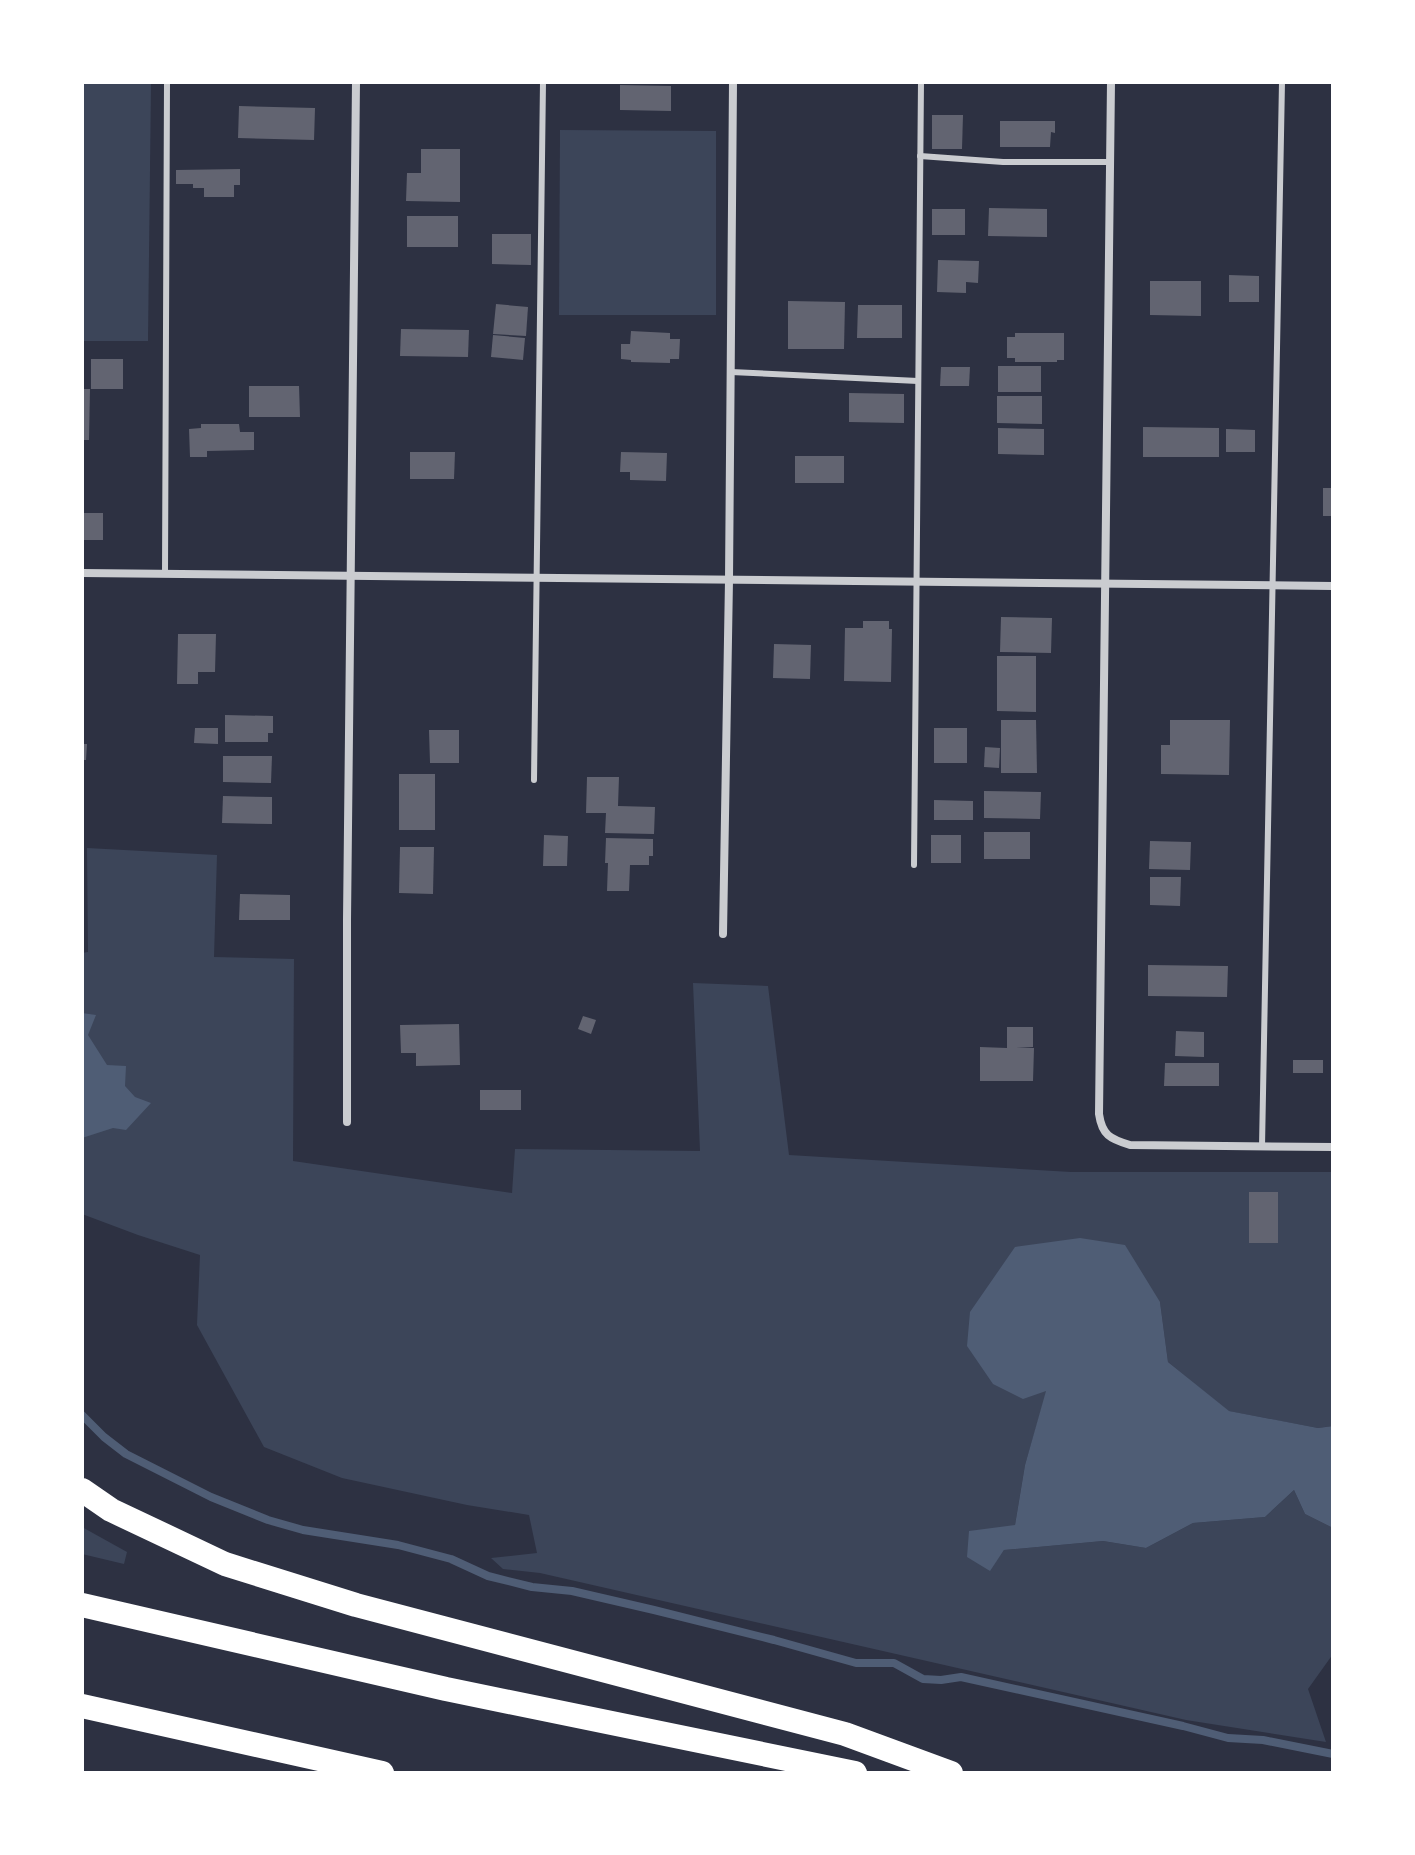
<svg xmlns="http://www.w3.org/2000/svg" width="1415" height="1855" font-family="'Space Grotesk',sans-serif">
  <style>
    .green { fill: #3c4559 }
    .water { fill: #4f5d75 }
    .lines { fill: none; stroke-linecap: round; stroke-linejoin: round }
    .stream { stroke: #4f5d75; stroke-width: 8 }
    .building { fill: #626471 }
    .service { stroke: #caccd0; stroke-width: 6 }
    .minor { stroke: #caccd0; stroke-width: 8 }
    .motorway { stroke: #fff; stroke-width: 24 }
  </style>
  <rect width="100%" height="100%" fill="#2d3142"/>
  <g class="green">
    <path d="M82 82H151L148 341H82Z"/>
    <path d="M560 130 716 131V315H559Z"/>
    <path d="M87 848 217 855 214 957 294 959 293 1161 512 1193 515 1149 700 1151 693 983 768 986 789 1155 1071 1172H1333V1426L1318 1428 1228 1411 1168 1362 1160 1302 1047 1390 1025 1465 1015 1525 989 1571 1004 1550 1103 1541 1146 1548 1193 1523 1265 1517 1294 1490 1305 1514 1333 1528V1654L1308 1689 1326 1742 1186 1720 540 1573 503 1569 491 1558 537 1553 529 1515 467 1505 342 1478 264 1447 197 1325 200 1255 138 1235 82 1214V953L88 952Z"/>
    <path d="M82 1527 127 1552 124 1564 82 1554Z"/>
  </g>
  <g class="water">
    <path d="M82 1013 96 1015 88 1035 107 1065 126 1066 125 1086 135 1097 151 1103 126 1130 113 1128 82 1138Z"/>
    <path d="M1080 1238 1125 1245 1160 1302 1168 1362 1229 1411 1318 1428 1333 1426V1528L1305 1514 1294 1490 1265 1517 1193 1523 1146 1548 1103 1541 1004 1550 990 1571 967 1557 969 1531 1015 1525 1025 1465 1046 1391 1023 1399 993 1384 967 1346 970 1312 1015 1247Z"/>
  </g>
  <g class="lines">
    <path class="stream" d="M82 1415 104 1437 126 1454 211 1497 268 1520 303 1530 398 1545 451 1559 488 1576 532 1587 572 1591 654 1610 774 1640 856 1663H894L923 1679 941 1680 961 1677 1183 1726 1228 1738 1263 1740 1333 1754"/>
  </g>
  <g class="building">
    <path d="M620 85 671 86V111L620 110Z"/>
    <path d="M239 106 315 108 314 140 238 138Z"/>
    <path d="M932 115H963L962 149H932Z"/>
    <path d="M1000 121H1055V133L1051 132 1050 147H1000Z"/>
    <path d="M421 149H460V202L406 201 407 173H421Z"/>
    <path d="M240 169V185H234V197H204V188H193V184H176V170Z"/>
    <path d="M989 208 1047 209V237L988 236Z"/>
    <rect x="932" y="209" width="33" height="26"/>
    <rect x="407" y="216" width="51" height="31"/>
    <path d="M492 234H531V265L492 264Z"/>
    <path d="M938 260 979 261 978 283 966 282V293L937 292Z"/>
    <path d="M1229 275 1259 276V302H1229Z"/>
    <path d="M1150 281H1201V316L1150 315Z"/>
    <path d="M788 301 845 302 844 349H788Z"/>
    <path d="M496 304 528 307 526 336 493 334Z"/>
    <path d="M858 305H902V338H857Z"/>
    <path d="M401 329 469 330 468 357 400 356Z"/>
    <path d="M631 331 670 333V339H680L679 359H670V363L631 362V360L621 359V344H630Z"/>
    <path d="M1015 333H1064V360H1057V362H1015V358H1007V337H1015Z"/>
    <path d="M493 335 525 338 523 360 491 357Z"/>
    <rect x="91" y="359" width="32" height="30"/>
    <rect x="998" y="366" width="43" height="26"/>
    <path d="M941 367H970L969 386H940Z"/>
    <path d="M249 386H299L300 417H249Z"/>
    <path d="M82 389H90L89 440H82Z"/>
    <path d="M849 393 904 394V423L849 422Z"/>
    <path d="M997 396H1042V424L997 423Z"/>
    <path d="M201 424H239L240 432H254V450L207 451V457H190L189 429 201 428Z"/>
    <path d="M1143 427 1219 428V457H1143Z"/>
    <path d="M998 428 1044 429V455L998 454Z"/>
    <path d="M1226 429 1255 430V452H1226Z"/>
    <path d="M410 452H455L454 479H410Z"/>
    <path d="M621 452 667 453 666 481 630 480V472H620Z"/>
    <rect x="795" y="456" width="49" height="27"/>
    <rect x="1323" y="488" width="10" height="28"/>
    <rect x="82" y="513" width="21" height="27"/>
    <path d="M1001 617 1052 618 1051 653 1000 652Z"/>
    <path d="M863 621H889V629H892L891 682 844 681 845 628H863Z"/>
    <path d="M178 634H216L215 672H198V684H177Z"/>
    <path d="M774 644 811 645 810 679 773 678Z"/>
    <path d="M997 656H1036V712L997 711Z"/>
    <path d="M225 715 273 716V733H268V742H225Z"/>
    <path d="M1001 720H1036L1037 773H1001Z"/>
    <path d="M1170 720H1230L1229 775 1161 774V745H1170Z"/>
    <path d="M195 728H218V744L194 743Z"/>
    <rect x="934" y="728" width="33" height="35"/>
    <path d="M429 730H459V763H430Z"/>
    <path d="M82 744H87L86 760H82Z"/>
    <path d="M985 747 1000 748 999 768 984 767Z"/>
    <path d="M223 756H272L271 783 223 782Z"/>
    <rect x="399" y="774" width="36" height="56"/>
    <path d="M587 777H619L618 806 655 807 654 834 605 833 606 813H586Z"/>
    <path d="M984 791 1041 792 1040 819 984 818Z"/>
    <path d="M223 796 272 797V824L222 823Z"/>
    <path d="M934 800 973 801V820H934Z"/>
    <rect x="984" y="832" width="46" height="27"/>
    <path d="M544 835 568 836 567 866H543Z"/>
    <rect x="931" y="835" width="30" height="28"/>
    <path d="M606 838 653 839V856H649V865H630L629 891H607L608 863H605Z"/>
    <path d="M1150 841 1191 842 1190 870 1149 869Z"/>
    <path d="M400 847H434L433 894 399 893Z"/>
    <path d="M1150 877H1181L1180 906 1150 905Z"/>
    <path d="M240 894 290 895V920H239Z"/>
    <path d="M1148 965 1228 966 1227 997 1148 996Z"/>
    <path d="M583 1016 596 1020 591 1034 578 1029Z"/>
    <path d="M459 1024 460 1065 416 1066V1053H401L400 1025Z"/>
    <path d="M1007 1027H1033V1047L1016 1048H1034L1033 1081H980V1047L1007 1048Z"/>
    <path d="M1176 1031 1204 1032V1057L1175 1056Z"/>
    <rect x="1293" y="1060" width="30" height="13"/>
    <path d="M1165 1063H1219V1086H1164Z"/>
    <rect x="480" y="1090" width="41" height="20"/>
    <rect x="1249" y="1192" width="29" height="51"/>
  </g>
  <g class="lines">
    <g class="service">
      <path d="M920 156 1003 162H1111"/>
      <path d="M731 372 918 381"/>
      <path d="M165 574 167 82"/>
      <path d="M534 780 543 82"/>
      <path d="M914 865 921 82"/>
      <path d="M1262 1147 1282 82"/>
    </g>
    <g class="minor">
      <path d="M1111 82 1099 1114C1102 1135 1110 1139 1130 1145L1333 1147"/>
      <path d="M82 573 1333 586"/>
      <path d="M723 934 729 580 733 82"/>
      <path d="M347 1122V920L356 82"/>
    </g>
    <g class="motorway">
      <path d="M82 1490 111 1510 225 1564 356 1605 845 1734 951 1773"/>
      <path d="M82 1605 446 1689 855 1773"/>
      <path d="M82 1706 382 1773"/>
    </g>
  </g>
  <rect width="1415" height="1855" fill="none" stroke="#ffffff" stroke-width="168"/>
</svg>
